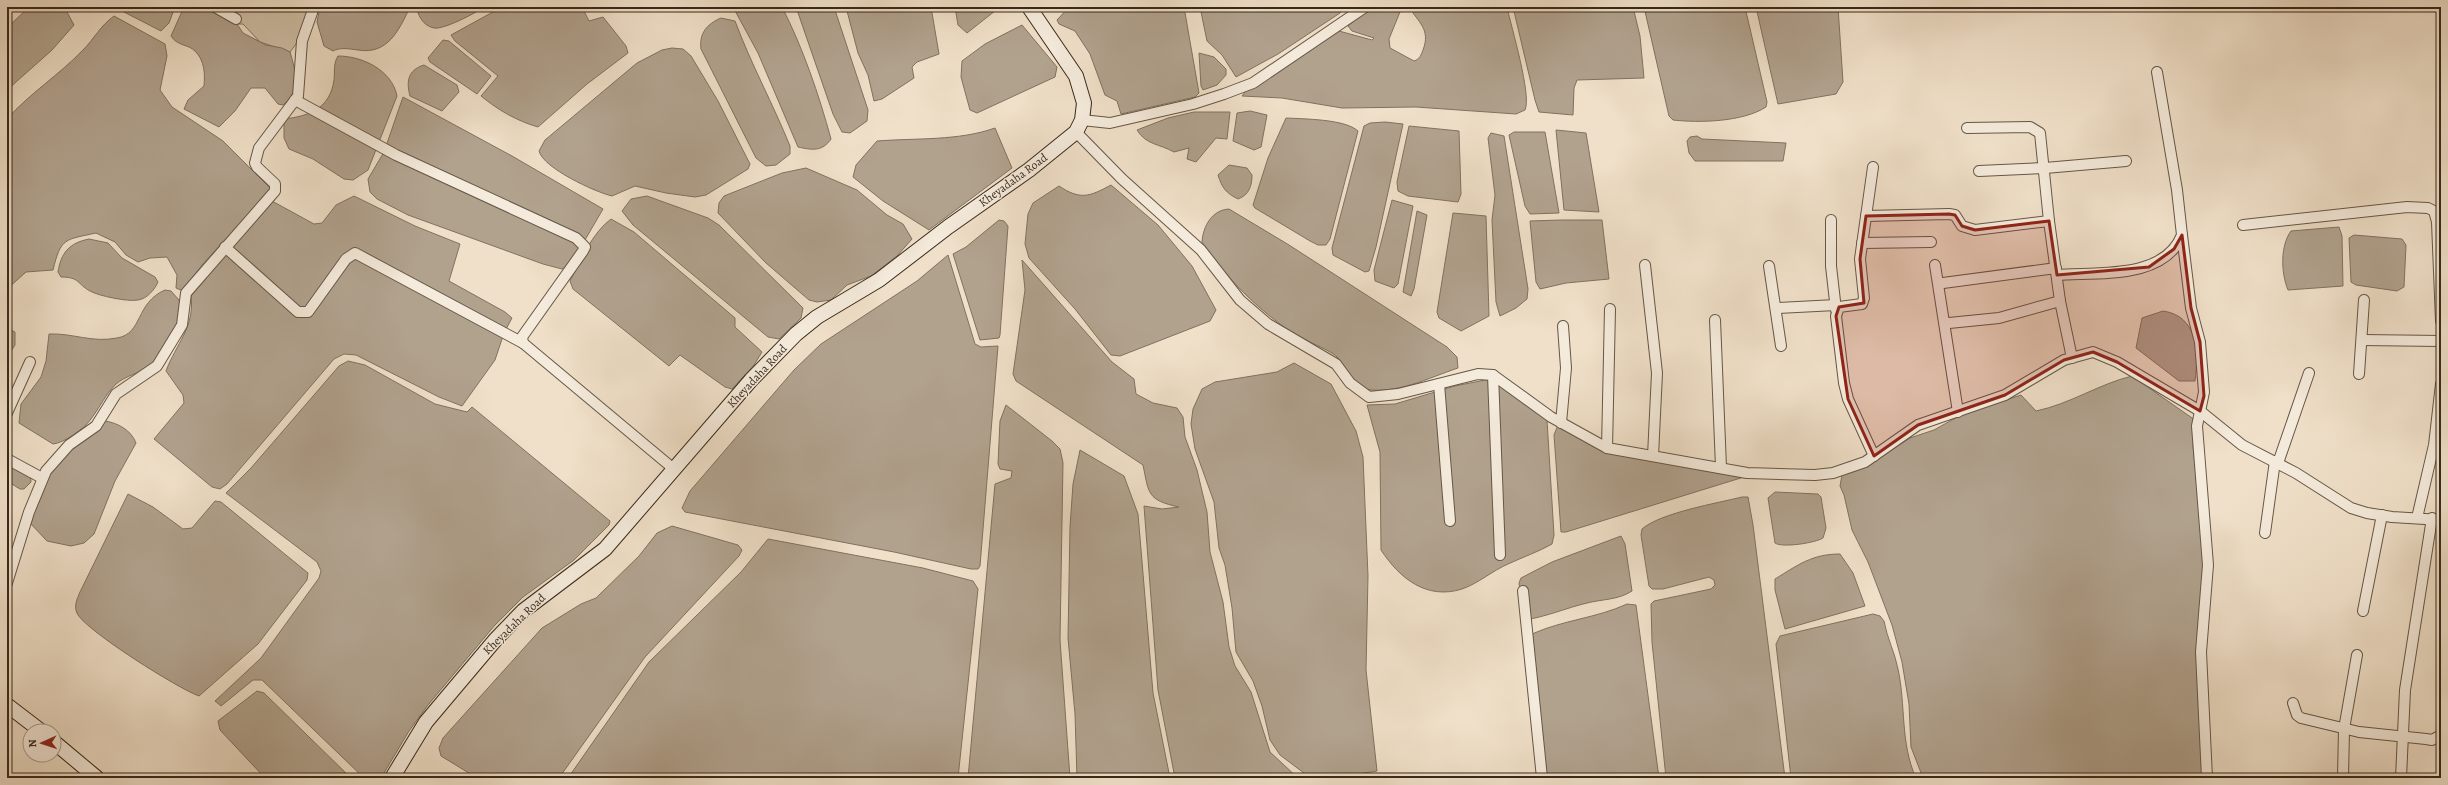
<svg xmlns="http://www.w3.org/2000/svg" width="2448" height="785" font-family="Alegreya,serif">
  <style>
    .green { fill: #d1c1ab; stroke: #847562 }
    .water { fill: #b1a28e; stroke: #807260 }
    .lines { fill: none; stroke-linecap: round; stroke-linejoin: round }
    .street-casing { stroke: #655746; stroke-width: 12 }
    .secondary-casing { stroke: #37291a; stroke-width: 16 }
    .street { stroke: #f5ebdc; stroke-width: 10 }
    .secondary { stroke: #f5ebdc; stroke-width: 14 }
    .marked { fill: #8f2418; fill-opacity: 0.2; stroke: #8f2418; stroke-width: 3; stroke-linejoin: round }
    .labels { text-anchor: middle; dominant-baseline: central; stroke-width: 3; stroke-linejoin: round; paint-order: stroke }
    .street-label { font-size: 12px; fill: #37291a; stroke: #f5ebdc }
  </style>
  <rect width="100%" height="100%" fill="#f0e0c9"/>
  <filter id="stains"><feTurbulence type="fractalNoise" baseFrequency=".005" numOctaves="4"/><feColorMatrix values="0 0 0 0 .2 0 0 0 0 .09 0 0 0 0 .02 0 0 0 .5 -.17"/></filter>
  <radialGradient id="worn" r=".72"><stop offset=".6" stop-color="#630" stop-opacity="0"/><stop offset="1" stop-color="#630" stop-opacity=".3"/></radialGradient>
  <path class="green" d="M231 7H281L288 10 290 7H312L302 36 290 52 260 42 243 24H237L228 11Z"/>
  <g class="water">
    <path d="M29 7H62L67 12 74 25 52 50 7 90V28Z"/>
    <path d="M121 7H175L169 23 161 31 122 11Z"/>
    <path d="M184 7H211L237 24 243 33 266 45 282 48 290 52C296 72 301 90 283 105L278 104 265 88H251L235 111 219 127 184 109 188 100 204 86C205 74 205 61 195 51 188 44 177 46 171 36Z"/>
    <path d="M320 7H410C399 30 388 55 358 50 350 49 340 47 333 51L324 46 317 22Z"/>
    <path d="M420 7H484C476 13 443 30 434 28 425 26 421 20 418 13Z"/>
    <path d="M502 7H582L589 21 603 17 626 46 628 53 587 84 538 127C517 121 498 110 481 96L498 76 455 41 451 35Z"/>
    <path d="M733 7H782C803 48 819 95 831 139 822 152 812 150 798 147L758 53Z"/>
    <path d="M796 7H834L868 110 867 121 850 133 842 132 833 114Z"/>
    <path d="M846 7H931L939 54 917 62 912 67 914 78 882 99 874 101 868 75 858 53Z"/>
    <path d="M955 7H1000L967 33 958 25Z"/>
    <path d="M1069 7H1184L1199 93 1195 97 1121 114 1117 101 1105 95 1090 54 1075 31 1059 24 1057 20Z"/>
    <path d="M1200 7H1343L1340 13 1278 54 1236 77 1222 55 1207 41Z"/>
    <path d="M1371 7H1402L1389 39 1390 48 1414 61C1420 59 1421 55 1423 50 1431 29 1418 22 1409 7H1507C1511 26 1532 96 1525 110L1516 114 1416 107 1342 108 1282 98 1242 96 1250 86 1339 31 1372 40 1374 38 1352 31 1348 26Z"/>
    <path d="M1513 7H1633L1640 36 1644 78 1577 80 1574 88 1573 115 1539 112 1535 100Z"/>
    <path d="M1644 7H1745L1767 102 1766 107C1743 122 1699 123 1673 120L1669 116Z"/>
    <path d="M1756 7H1838L1843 82 1836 94 1778 104Z"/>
    <path d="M114 16 165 44 167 56 160 90 172 107 223 141 271 189 202 265 183 291 176 288 177 275 167 257 150 258 138 262 126 255 115 242 96 233C65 240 61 237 53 270L26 272 7 289V119C30 93 59 75 83 50 94 39 100 26 114 16Z"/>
    <path d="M721 18 735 21C751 64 773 104 790 146V154L776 165 766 166 756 158 701 49C699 33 707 24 721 18Z"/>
    <path d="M1022 25 1057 67 1055 77 977 113 970 110 961 77 962 61 985 44Z"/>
    <path d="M443 40 449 41 491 76 477 94 430 62 428 58Z"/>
    <path d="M672 48 683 49 691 56 718 101 750 164 748 169 706 195 695 197 666 193 635 186 612 196C595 192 543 168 539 151L545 140 637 63 662 50Z"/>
    <path d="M1199 53 1214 57 1226 69V75L1217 85 1203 90 1201 86Z"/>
    <path d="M338 56C362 56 392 70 397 96L368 170 353 180 344 179 313 159 289 149 284 138V119C309 116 330 109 334 80 335 72 333 64 338 56Z"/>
    <path d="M424 65 457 85 459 92 442 111 410 96C406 81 408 70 424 65Z"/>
    <path d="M403 97 512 156 603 209 571 264 562 269 543 264 408 215 377 199 370 192 368 179 384 152Z"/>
    <path d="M1250 111 1267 115 1261 147 1254 150 1233 141 1237 113Z"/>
    <path d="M1194 112H1230L1227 139 1216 138 1196 162 1187 159 1189 148 1174 152C1160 144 1146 145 1137 130L1168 118Z"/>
    <path d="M1286 118C1304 119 1345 119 1358 131L1330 239 1326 245H1318L1310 241 1255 208 1253 205 1268 158Z"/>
    <path d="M1385 122 1403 124 1376 247 1369 271 1365 272 1333 255 1332 248 1364 126 1370 123Z"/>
    <path d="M1409 126 1459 131 1461 194 1458 202 1408 196 1398 191 1397 182Z"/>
    <path d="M995 128 1012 168 929 230 883 201 853 177 856 165 877 141C915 138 959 141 995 128Z"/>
    <path d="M1556 130 1586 133 1599 212 1564 210Z"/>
    <path d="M1514 132H1545L1559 213 1530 214 1525 206 1509 135Z"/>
    <path d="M1491 133 1504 136 1528 289 1527 299 1516 308 1500 316 1496 302 1492 220 1495 195 1488 138Z"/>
    <path d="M1697 136 1702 139 1786 143 1783 161H1695L1689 153 1687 141 1690 137Z"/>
    <path d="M1229 165 1247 168 1252 175C1252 186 1249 195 1238 199 1226 193 1222 188 1218 175Z"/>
    <path d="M806 168 857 190 887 215 903 224 912 239 897 256 871 276 847 285 831 300 817 302 809 300 766 263 718 213 719 203 724 196 782 173Z"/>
    <path d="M1111 185 1158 225 1192 266 1216 310 1210 321 1120 356 1111 355 1075 309 1029 258 1025 244 1028 214 1033 203 1059 186C1080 200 1089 197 1111 185Z"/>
    <path d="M354 196 415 226 460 244 449 281 505 312 512 318 504 333 495 360 462 406 439 397 356 355 344 354 334 359 227 484 220 489 212 487 154 439 184 403 183 395 166 371C176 344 195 327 191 296L204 281 214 264 272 201 314 224 322 223 336 205Z"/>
    <path d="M647 196 708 218 719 225 803 308 801 318 779 339 768 337 633 225 622 211 631 199Z"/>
    <path d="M1392 200 1413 206 1398 284 1394 288 1375 281 1374 270Z"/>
    <path d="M1229 209 1289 245 1447 347 1457 357 1458 368C1428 378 1396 395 1364 389 1351 386 1346 365 1337 357 1332 351 1304 340 1294 334 1257 309 1227 279 1202 242 1203 226 1212 210 1229 209Z"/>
    <path d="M1417 211 1427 215 1414 289 1411 296 1403 292Z"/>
    <path d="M1453 213 1486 216 1489 316 1461 331 1439 318 1437 312Z"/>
    <path d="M611 219 634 232 735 318V327L762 352 754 365 732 389 725 387 680 355 669 366 573 289 570 281C581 260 592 233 611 219Z"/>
    <path d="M999 220 1004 221 1008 226 1000 335 999 338 980 340 953 254 966 247Z"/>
    <path d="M1561 220H1602L1609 279 1566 283 1540 289 1536 282 1530 221Z"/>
    <path d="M2339 227 2342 236 2343 286 2288 290C2281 273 2280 246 2291 231Z"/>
    <path d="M2354 235 2402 239 2406 245 2404 287 2397 291 2356 285 2351 282 2349 238Z"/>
    <path d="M89 239 108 243 122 258 155 277 158 282C155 289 147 299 138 300 128 302 99 296 90 291 77 284 80 277 61 277L58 272C61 253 69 243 89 239Z"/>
    <path d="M948 255 975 344 981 347 998 346 980 566 978 569H971L894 552 685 512 682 508 690 491 794 370 821 344 917 281Z"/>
    <path d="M1022 260 1112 362 1134 379 1136 394 1153 403 1177 408 1183 417 1185 437 1197 470 1207 512 1210 552 1223 602 1229 647 1235 666 1251 692 1270 752 1298 778H1175L1158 690 1144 506 1162 509 1179 507C1147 500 1149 494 1143 465L1016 381 1013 374 1025 290Z"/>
    <path d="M165 290 171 291 179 300C184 321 168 351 151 365 140 373 125 376 116 384 105 395 100 407 91 419 84 429 64 443 53 444L19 423 21 404 41 377 46 361 49 334C73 333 92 343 117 338 143 334 135 303 165 290Z"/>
    <path d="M2163 311C2198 316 2199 352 2195 381H2179L2136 348 2142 318Z"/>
    <path d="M7 328 15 332V345L7 357Z"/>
    <path d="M348 361 365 365 435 404 467 412 472 407 610 521 609 525 574 560 523 597 495 625 428 705 409 731 381 778H364L262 680H253L221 706 215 701 261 658 319 578 321 571 317 562 226 493 251 468 339 366Z"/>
    <path d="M1294 363 1331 384 1356 431 1363 457 1368 576 1366 670 1377 771 1331 778 1308 776 1280 755 1270 740 1262 706 1253 681 1236 652 1232 608 1225 565 1219 548 1214 502 1195 449 1191 424 1193 409 1202 389 1215 382 1277 372Z"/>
    <path d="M2132 376 2195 420 2193 446 2204 554V778H1923L1911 747 1909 704 1902 662 1892 625 1868 562 1852 530 1844 495 1840 486 1842 475 1870 464 1910 438 1934 430 1961 415 2021 395 2036 411C2070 404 2099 384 2132 376Z"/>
    <path d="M1490 379 1547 420 1554 535 1552 544C1538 552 1523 557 1508 564 1492 571 1479 583 1462 589 1427 600 1400 579 1381 550L1380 452 1367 405 1395 404 1455 386Z"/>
    <path d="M1006 405 1052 441 1060 449 1063 463 1060 640 1070 778H968L995 484 1011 478 1012 471 1000 469 998 464 1000 421Z"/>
    <path d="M105 421C118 423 131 430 136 443L115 481 94 534 84 543 71 546 47 541 30 523 44 481 63 453Z"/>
    <path d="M1558 425 1580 438 1744 477 1566 532H1561L1554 435Z"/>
    <path d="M1080 450 1124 476 1138 514 1153 693 1170 778H1077L1075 714 1068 638 1070 527 1073 484Z"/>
    <path d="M7 459 30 470 31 482 24 489H20L7 481Z"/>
    <path d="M1775 492 1818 494 1821 497 1826 528 1823 538C1815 543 1782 548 1775 543L1768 498Z"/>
    <path d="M128 494 153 507 183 529 192 528 215 501 221 502 308 573 307 580 258 644 199 696C177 688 90 633 78 615 73 607 77 599 80 592Z"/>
    <path d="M1742 497H1748L1753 525 1785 778H1666L1652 642 1651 604 1654 601 1711 589 1715 585 1714 580 1709 577 1663 589H1652L1649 586 1641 535 1642 529C1660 513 1718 503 1742 497Z"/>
    <path d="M672 526 738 545 742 550 739 556 645 657 559 778H477L441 756 439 748 443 738 542 628 581 604 596 598 639 556 657 533Z"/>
    <path d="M1621 536 1625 544 1632 591C1618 600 1603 599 1587 603 1566 608 1546 617 1524 620L1519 583 1521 578 1552 562Z"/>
    <path d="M768 539 923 568 973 581 978 589 958 778H568L649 662 741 572Z"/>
    <path d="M1840 554 1853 573 1865 606 1785 629 1775 590V579C1798 565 1812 554 1840 554Z"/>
    <path d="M1627 604 1636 605 1659 778H1542L1532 634C1563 620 1597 618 1627 604Z"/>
    <path d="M1873 614 1880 616 1884 621C1887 638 1895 653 1898 669 1906 706 1900 743 1916 778H1791L1776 644 1780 636Z"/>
    <path d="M257 691 264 693 351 778H265L220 730 218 721Z"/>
  </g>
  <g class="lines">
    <g class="street-casing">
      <g id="street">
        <path d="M215 7 236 19"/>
        <path d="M295 100 396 155 576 238 585 247 583 251 522 337 523 343 675 470"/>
        <path d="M1082 120 1110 123 1193 104 1224 94 1253 83 1365 7"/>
        <path d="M1967 128 2030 127 2040 133 2049 221 2060 301 2072 358"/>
        <path d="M1076 132 1122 179 1201 250 1240 300 1268 324 1336 364 1350 383 1369 397 1398 394 1478 374 1493 375 1551 417 1607 448 1747 473 1815 475 1833 473 1865 462 1918 425 2005 395 2064 360 2093 352 2117 362 2200 411 2242 445 2296 473 2351 508 2367 513 2392 517 2441 520"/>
        <path d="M1873 167 1860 259 1864 298 1862 304 1839 307 1836 316 1844 383 1848 399 1874 456"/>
        <path d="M1979 171 2045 168 2126 161"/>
        <path d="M1866 216 1949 214 1955 215 1962 226 1975 230 2049 221"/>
        <path d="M1831 220V266L1836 310"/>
        <path d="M2243 225 2407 207 2428 208 2434 211 2437 222 2441 321"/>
        <path d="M2182 235 2191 308 2200 342 2204 392 2197 426 2208 565 2201 652 2207 778"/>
        <path d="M1862 243 1931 242"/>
        <path d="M225 247 298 312H308L346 259 355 253 523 343"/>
        <path d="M1645 265 1657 373 1653 456"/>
        <path d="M1935 265 1958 412"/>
        <path d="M1769 266 1781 346"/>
        <path d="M2057 275C2097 272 2164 280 2182 235L2177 190 2157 72"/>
        <path d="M1943 283 2056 268"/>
        <path d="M1776 308 1836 305"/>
        <path d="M1715 320 1721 467"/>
        <path d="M1949 323 1999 318 2060 301"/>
        <path d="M2362 340 2441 341"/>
        <path d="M2359 374 2364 300"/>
        <path d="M1493 375 1500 555"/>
        <path d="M1439 384 1450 521"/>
        <path d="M7 413 30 362"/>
        <path d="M1561 423 1566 368 1563 326"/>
        <path d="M1607 448 1610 309"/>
        <path d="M7 459 42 478"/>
        <path d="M2278 463 2309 373"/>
        <path d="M2417 518 2434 445 2441 384"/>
        <path d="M2265 533 2275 461"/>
        <path d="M7 583 29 512 46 471 69 445 96 426 116 394 157 366 182 325 186 293 275 191V184L257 167 255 163 259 148 298 96 302 41 314 7"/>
        <path d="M1523 591 1542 778"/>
        <path d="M2363 611 2382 515"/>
        <path d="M2293 703 2297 715 2301 718 2359 732 2426 739 2432 740 2441 735"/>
        <path d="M2343 778 2344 729 2357 655"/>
        <path d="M2401 778 2405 690 2432 518"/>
      </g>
    </g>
    <g class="secondary-casing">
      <g id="secondary">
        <path d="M7 705 41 731"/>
        <path d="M54 742 97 778"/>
        <path d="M392 778 426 722 496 639 523 611 605 549 751 380 796 334 817 317 879 280 948 227 1029 170 1076 132 1082 120 1084 103 1076 76 1029 7"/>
      </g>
    </g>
    <use href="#street" class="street"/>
    <use href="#secondary" class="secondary"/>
  </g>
  <path class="marked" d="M1949 214 1955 215 1962 226 1975 230 2049 221 2057 275 2149 267 2174 249 2182 235 2191 308 2200 342 2204 396 2200 411 2117 362 2093 352 2064 360 2005 395 1918 425 1874 456 1848 399 1836 316 1839 307 1864 303 1860 259 1866 216Z"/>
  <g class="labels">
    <g class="street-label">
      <text transform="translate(1013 180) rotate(-36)">Kheyadaha Road</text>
      <text transform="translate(757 376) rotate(-47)">Kheyadaha Road</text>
      <text transform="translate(514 624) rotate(-44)">Kheyadaha Road</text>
    </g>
  </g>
  <rect width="2448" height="785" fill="none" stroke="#f0e0c9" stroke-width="24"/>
  <rect x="8" y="8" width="2432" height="769" fill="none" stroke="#37291a" stroke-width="2"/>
  <rect x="12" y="12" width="2424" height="761" fill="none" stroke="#37291a"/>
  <g transform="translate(42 743) rotate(267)"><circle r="19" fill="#f5ebdc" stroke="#a99d8e"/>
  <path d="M0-3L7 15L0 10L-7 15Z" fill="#8f2418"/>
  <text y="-6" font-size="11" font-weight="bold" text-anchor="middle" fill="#37291a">N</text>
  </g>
  <rect width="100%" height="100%" filter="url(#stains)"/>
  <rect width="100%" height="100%" fill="url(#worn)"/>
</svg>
